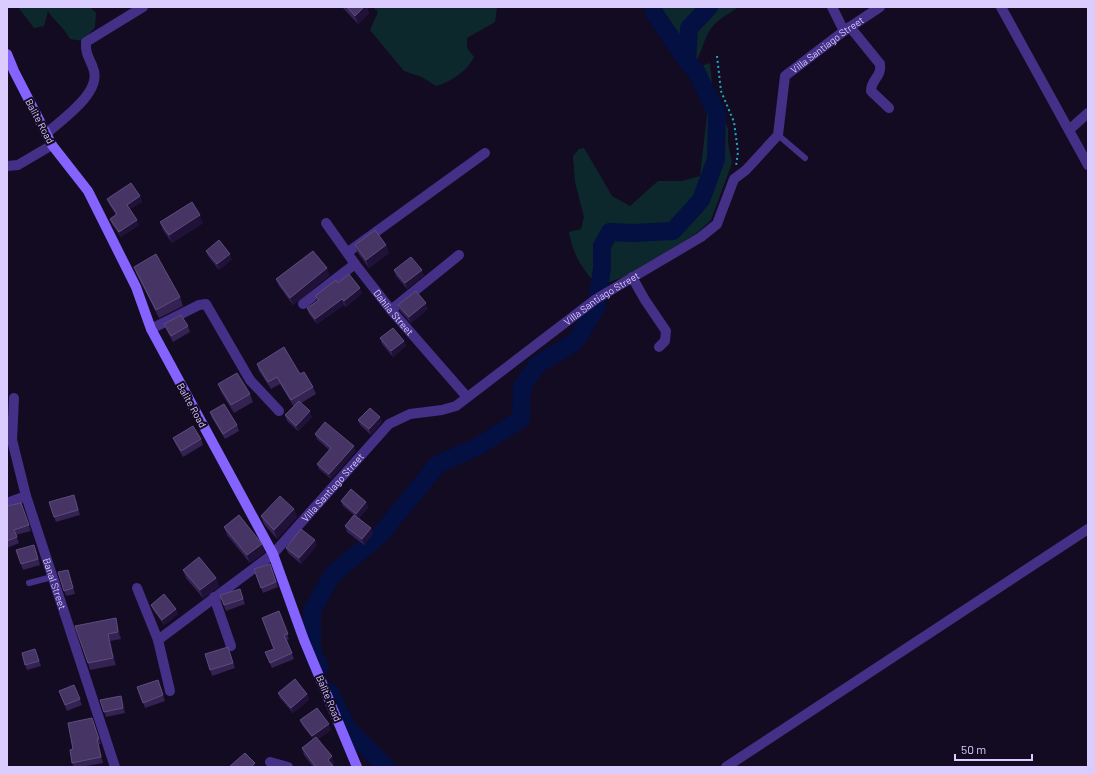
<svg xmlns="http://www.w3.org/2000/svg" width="1095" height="774" font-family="Barlow,sans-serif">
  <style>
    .green { fill: #0d282c }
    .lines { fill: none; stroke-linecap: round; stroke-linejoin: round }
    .river { stroke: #040f42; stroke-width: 18 }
    .path { stroke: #20aabe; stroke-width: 2; stroke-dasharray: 2 3; stroke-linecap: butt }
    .lane { stroke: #443086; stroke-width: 6 }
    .street { stroke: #443086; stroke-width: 10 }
    .secondary { stroke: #8463ff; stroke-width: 10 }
    .wall { fill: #342252 }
    .shaded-wall { fill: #1f1137 }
    .building { fill: #463465; stroke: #5d4c7d }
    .labels { text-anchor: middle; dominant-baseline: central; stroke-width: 4; stroke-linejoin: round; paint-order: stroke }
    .street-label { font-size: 10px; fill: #dbccff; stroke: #130b22 }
  </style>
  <rect width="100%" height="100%" fill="#130b22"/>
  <g class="green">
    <path d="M18 7H90L96 13 95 27 83 41 70 39C63 26 54 21 48 11L44 26 34 28Z"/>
    <path d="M373 7H497L495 22 467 38V48L474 57C467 71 451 82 436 86L422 77 404 71 370 30 378 12Z"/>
    <path d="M647 7H739C730 13 716 20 710 30 701 45 702 57 689 71L651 20Z"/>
    <path d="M710 63 712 83 728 129V143L732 163 711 220 697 233 636 270 624 277 598 286C582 269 573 255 569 232L581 229 584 217 575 182 573 156 579 149 584 148 612 196 630 206 658 181H682L700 176 707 115 694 85 696 82 694 77 704 65Z"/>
  </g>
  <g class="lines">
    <g class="river">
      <path d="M687 61 689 28 709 7"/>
      <path d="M320 668 312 651V611L332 575 382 533 437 465 477 447 521 419 522 386 538 364 575 342 596 308 602 268V246L610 232 633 233 673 231 701 200 716 159 717 114 696 71 687 61 655 14 653 7"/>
      <path d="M330 692 347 728 386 767"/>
    </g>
    <path class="path" d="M717 56 721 91 734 122 738 152 736 166"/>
    <g class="lane">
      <path d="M778 135 805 158"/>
      <path d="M29 583 52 577"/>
    </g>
    <g class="street">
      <path d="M832 7 844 31"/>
      <path d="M1001 7 1088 165"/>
      <path d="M850 27 880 64C882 77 871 79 871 91L889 108"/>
      <path d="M1069 130 1088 113"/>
      <path d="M46 134C61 120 100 94 94 71 91 59 85 56 86 42L143 7"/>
      <path d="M7 166 18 165 52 145"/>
      <path id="s1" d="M326 223 355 264 391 310 467 397"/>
      <path d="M348 252 485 153"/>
      <path d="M632 277 645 300 666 331 665 341 659 347"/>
      <path d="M303 304 355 264"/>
      <path d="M391 310 459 255"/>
      <path d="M151 329 199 305 206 304 250 380 279 411"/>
      <path id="s2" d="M14 398 12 440 26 496 115 767"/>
      <path d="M7 503 26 496"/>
      <path d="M137 588 158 640 170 691"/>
      <path d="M214 597 231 646"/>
      <path id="s3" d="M158 640 273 554 389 424 410 414 442 410 456 406 596 299 701 237 717 224 734 179 746 170 778 135 785 76 844 31 880 7"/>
      <path d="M270 762 288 767"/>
      <path d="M726 767 1088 529"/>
    </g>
    <path class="secondary" d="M7 54 14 71 52 145 88 191 136 287 151 329 273 554 304 640 357 767"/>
  </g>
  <g class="wall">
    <path d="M342 7H367L369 13 358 24Z"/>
    <path d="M140 196 142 202 130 209 137 220 139 225 121 237 112 224 110 219 116 215 109 204 107 199Z"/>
    <path d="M160 222 203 223 172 243 163 230Z"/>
    <path d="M355 245H386L389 253 369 268 358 253Z"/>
    <path d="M206 251 232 259 219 270 208 256Z"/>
    <path d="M134 267 180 297 183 306 159 318 137 275Z"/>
    <path d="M394 270 424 275 407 289 396 276Z"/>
    <path d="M330 275 293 305 279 286 276 279Z"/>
    <path d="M338 283 362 293 346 307 344 305 317 324 309 314 307 308 317 301 315 296Z"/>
    <path d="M398 305 428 309 411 323 400 311Z"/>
    <path d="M164 324 188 326 190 332 173 342 166 329Z"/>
    <path d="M380 338 404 341 406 346 393 357 382 344Z"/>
    <path d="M257 364 300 374 313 387 316 394 301 403 312 417 298 431 287 421 285 415 294 407 280 384 271 389 259 371Z"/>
    <path d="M218 384 250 394 253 402 234 413 221 392Z"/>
    <path d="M210 412 237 425 239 431 225 439 212 418Z"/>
    <path d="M358 420 382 422 371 435 360 425Z"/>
    <path d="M315 434 356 451 331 479 319 469 317 464 329 450 317 439Z"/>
    <path d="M173 438 201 439 203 445 183 457 175 443Z"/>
    <path d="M76 500 80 515 56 522 54 517Z"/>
    <path d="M341 501 366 502 368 508 359 518 371 528 373 533 364 545 347 532 345 526 354 515 343 506Z"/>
    <path d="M21 503 31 531 16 535 19 543 7 548V506Z"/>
    <path d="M294 509 297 517 277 539 264 524 261 516Z"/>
    <path d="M224 527 265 552 250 563 227 535Z"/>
    <path d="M317 545 301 564 288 553 286 548Z"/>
    <path d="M36 550 40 565 23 570 21 564Z"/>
    <path d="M270 564 278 587 263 593 254 569Z"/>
    <path d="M68 570 75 594 66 596 58 572Z"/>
    <path d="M183 570 216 578 219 587 203 598 186 578Z"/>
    <path d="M240 589 245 604 226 611 220 595Z"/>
    <path d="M151 605 176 609 178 614 164 625 153 610Z"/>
    <path d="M279 611 289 639 287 640 294 659 272 668 265 652 274 649Z"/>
    <path d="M116 618 118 626 121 639 110 641 116 665 90 670 88 663Z"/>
    <path d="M228 647 235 668 212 676 205 654Z"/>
    <path d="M37 654 41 666 27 670 25 665Z"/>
    <path d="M158 680 165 701 145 708 137 687Z"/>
    <path d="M74 685 82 705 67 711 59 691Z"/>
    <path d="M278 693 307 694 309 700 293 713 280 698Z"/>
    <path d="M121 696 123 701 125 713 106 717 100 700Z"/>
    <path d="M92 718 101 744H99L103 763 80 767H74L72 763 73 749Z"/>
    <path d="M300 720 331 730 318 739 334 763 332 765 334 767H313L304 755 302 748 313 739 302 725Z"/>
  </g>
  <g class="shaded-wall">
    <path d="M364 7H367L369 13 358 24 355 16Z"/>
    <path d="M140 196 142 202 129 210 127 205Z"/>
    <path d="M200 215 203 223 172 243 169 235Z"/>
    <path d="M137 220 139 225 121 237 119 232Z"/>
    <path d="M386 245 389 253 369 268 366 260Z"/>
    <path d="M230 254 232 259 219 270 217 264Z"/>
    <path d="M327 268 330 275 293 305 290 298Z"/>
    <path d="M422 270 424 275 407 289 405 283Z"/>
    <path d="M360 288 362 293 346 307 344 301Z"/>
    <path d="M342 299 344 305 317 324 315 319Z"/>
    <path d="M426 303 428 309 411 323 409 317Z"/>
    <path d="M404 341 406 346 393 357 391 351Z"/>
    <path d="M310 411 312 417 298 431 296 426Z"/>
    <path d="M380 417 382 422 371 435 369 429Z"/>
    <path d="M354 446 356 451 331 479 329 474Z"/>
    <path d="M366 502 368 508 358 519 356 514Z"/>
    <path d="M294 509 297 517 277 539 274 530Z"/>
    <path d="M371 528 373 533 364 545 362 539Z"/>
    <path d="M315 540 317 545 301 564 299 558Z"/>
    <path d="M262 544 265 552 250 563 247 555Z"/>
    <path d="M216 578 219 587 203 598 200 590Z"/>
    <path d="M176 609 178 614 164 625 162 620Z"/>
    <path d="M116 618 118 626 121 639 118 632Z"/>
    <path d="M108 634 110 641 116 665 113 658Z"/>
    <path d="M307 694 309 700 293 713 291 708Z"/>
    <path d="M121 696 123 701 125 713 123 708Z"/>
    <path d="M329 724 331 730 314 742 312 736Z"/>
    <path d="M97 739 99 744 103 763 101 757Z"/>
    <path d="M332 756 334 763 330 766 328 760Z"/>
    <path d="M255 763 256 767H251Z"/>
  </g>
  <g class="building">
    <path d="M347 7H364L355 16Z"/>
    <path d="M131 183 140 196 127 205 137 220 119 232 110 219 117 214 107 199Z"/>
    <path d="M192 202 200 215 169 235 160 222Z"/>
    <path d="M375 230 386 245 366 260 355 245Z"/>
    <path d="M219 240 230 254 217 264 206 251Z"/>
    <path d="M313 251 327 268 290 298 276 279Z"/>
    <path d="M156 254 180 297 156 310 134 267Z"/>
    <path d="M411 257 422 270 405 283 394 270Z"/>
    <path d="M349 274 360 288 344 301 342 299 315 319 307 308 319 300 315 296 336 280 338 283Z"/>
    <path d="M416 291 426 303 409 317 398 305Z"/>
    <path d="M181 315 188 326 171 336 164 324Z"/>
    <path d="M393 328 404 341 391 351 380 338Z"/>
    <path d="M284 347 300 374 304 372 313 387 291 400 277 377 268 382 257 364Z"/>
    <path d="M237 373 250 394 231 405 218 384Z"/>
    <path d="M299 401 310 411 296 426 285 415Z"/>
    <path d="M224 404 237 425 223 434 210 412Z"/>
    <path d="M370 408 380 417 369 429 358 420Z"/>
    <path d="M325 422 354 446 329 474 317 464 331 448 315 434Z"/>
    <path d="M193 426 201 439 181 451 173 438Z"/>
    <path d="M351 489 366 502 356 514 341 501Z"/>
    <path d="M74 495 78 510 54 517 49 502Z"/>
    <path d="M280 496 294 509 274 530 261 516Z"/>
    <path d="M21 503 29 525 14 530 17 537 7 541V506Z"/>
    <path d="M239 515 262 544 247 555 224 527Z"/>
    <path d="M354 515 371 528 362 539 345 526Z"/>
    <path d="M301 529 315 540 299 558 286 548Z"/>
    <path d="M34 545 38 559 21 564 16 550Z"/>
    <path d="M199 557 216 578 200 590 183 570Z"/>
    <path d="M270 564 276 582 261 588 254 569Z"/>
    <path d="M68 570 73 588 64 591 58 572Z"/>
    <path d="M240 589 243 599 224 605 220 595Z"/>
    <path d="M164 594 176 609 162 620 151 605Z"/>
    <path d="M279 611 288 634 284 635 292 653 270 663 265 652 274 649 262 618Z"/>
    <path d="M116 618 118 632 108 634 113 658 88 663 75 626Z"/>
    <path d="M228 647 233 663 210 670 205 654Z"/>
    <path d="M35 649 39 661 25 665 22 653Z"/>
    <path d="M295 679 307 694 291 708 278 693Z"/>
    <path d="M158 680 163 695 143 703 137 687Z"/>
    <path d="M74 685 80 699 65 705 59 691Z"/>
    <path d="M121 696 123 708 104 712 100 700Z"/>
    <path d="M317 708 329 724 312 736 300 720Z"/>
    <path d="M92 718 99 739H97L101 757 72 763 70 750 73 749 68 723Z"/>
    <path d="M316 737 332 756 328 760 334 767H316L302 748Z"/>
    <path d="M245 753 255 763 251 767H229Z"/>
  </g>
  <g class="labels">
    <g class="street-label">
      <text stroke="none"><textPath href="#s3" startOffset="929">Villa Santiago Street</textPath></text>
      <text transform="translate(40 121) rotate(62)">Balite Road</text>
      <text stroke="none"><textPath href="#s3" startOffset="569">Villa Santiago Street</textPath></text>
      <text stroke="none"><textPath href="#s1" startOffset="112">Dahlia Street</textPath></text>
      <text transform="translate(192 405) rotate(61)">Balite Road</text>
      <text stroke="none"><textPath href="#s3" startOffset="233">Villa Santiago Street</textPath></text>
      <text stroke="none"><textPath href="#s2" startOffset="192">Banal Street</textPath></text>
      <text transform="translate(329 698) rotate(67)">Balite Road</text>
    </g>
  </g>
  <rect width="1095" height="774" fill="none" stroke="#dbccff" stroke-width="16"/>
  <path d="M955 754v6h77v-6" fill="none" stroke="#dbccff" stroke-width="2"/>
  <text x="961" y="754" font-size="12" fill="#dbccff" stroke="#130b22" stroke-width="3" paint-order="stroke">50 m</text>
</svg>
